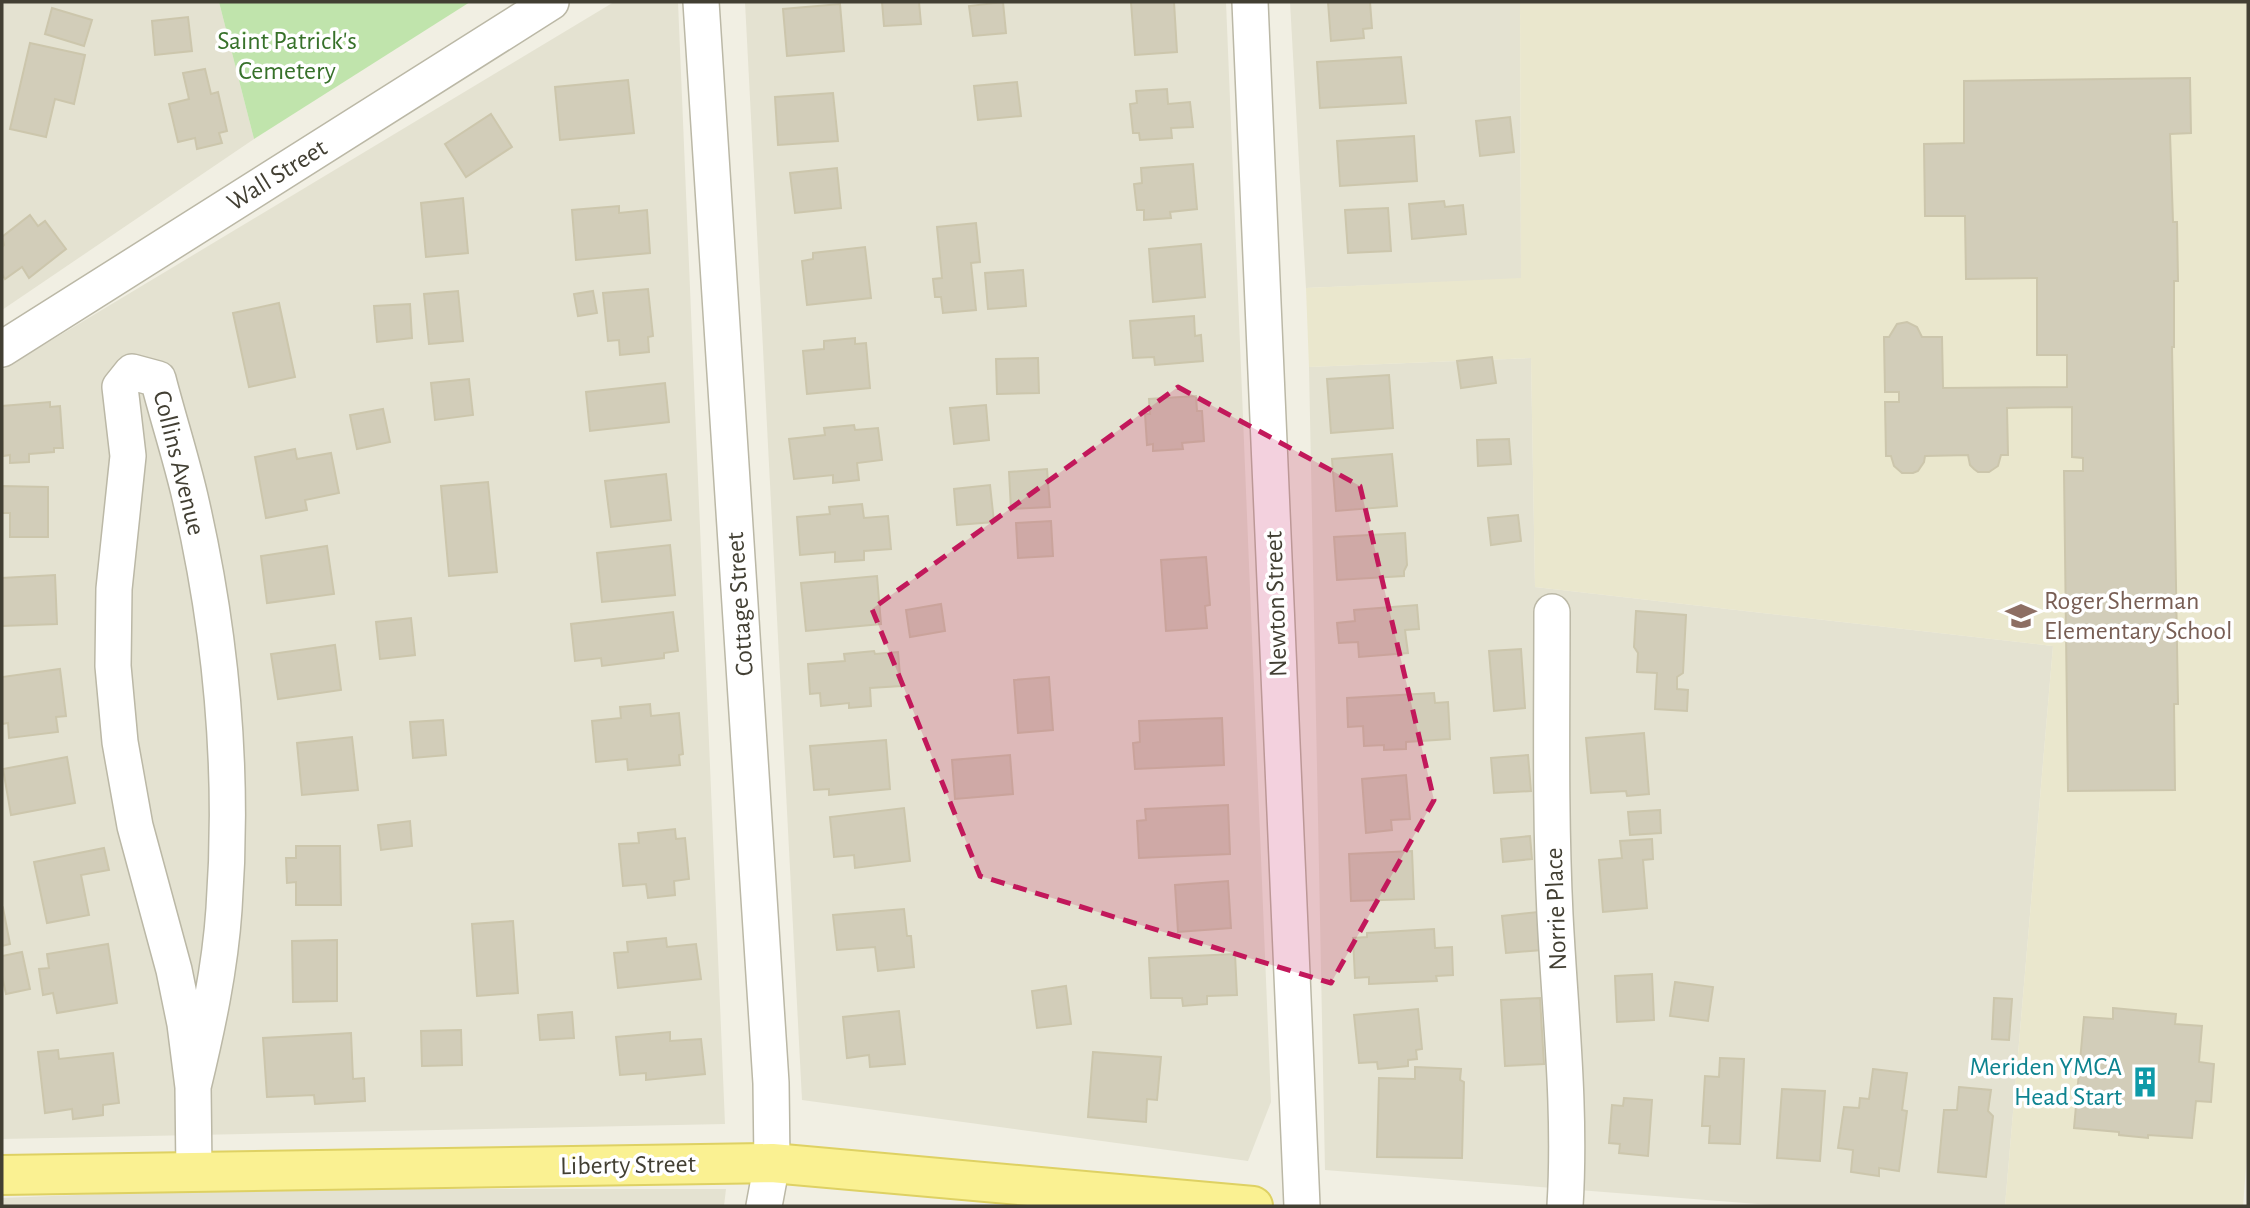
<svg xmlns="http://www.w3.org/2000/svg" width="2250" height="1208" font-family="'Alegreya Sans',sans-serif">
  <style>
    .residential { fill: #e4e2d1 }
    .education { fill: #eae7cd }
    .green { fill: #c0e4ac }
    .building { fill: #d2cdb9; stroke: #ccc6ac; stroke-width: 2 }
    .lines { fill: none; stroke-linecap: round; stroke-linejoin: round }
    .minor-casing { stroke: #bbb8a6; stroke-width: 38 }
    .major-casing { stroke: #ded163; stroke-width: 42 }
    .minor { stroke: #fff; stroke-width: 35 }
    .major { stroke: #faf192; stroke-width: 38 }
    .marked { fill: #c2185b; fill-opacity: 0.2; stroke: #c2185b; stroke-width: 5; stroke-dasharray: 14 9; stroke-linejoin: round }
    .labels { text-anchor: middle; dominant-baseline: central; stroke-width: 7; stroke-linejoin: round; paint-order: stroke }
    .park-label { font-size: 26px; fill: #37712a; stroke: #fff }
    .street-label { font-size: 26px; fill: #423f33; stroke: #fff }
    .education-label { font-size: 26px; fill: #785e54; stroke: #fff; text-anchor: start }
    .culture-label { font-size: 26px; fill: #0d838f; stroke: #fff; text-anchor: end }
  </style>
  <rect width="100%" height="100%" fill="#f1efe3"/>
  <g class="residential">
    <path d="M2 2H219L254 139 2 310Z"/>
    <path d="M614 2H678L725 1124 2 1139V370Z"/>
    <path d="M745 2H1226L1271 1102 1248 1161 802 1100Z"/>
    <path d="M1290 2H1520L1521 279 1306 288Z"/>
    <path d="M1531 358 1535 587 2053 646 2005 1206H1783L1325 1170 1309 367Z"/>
    <path d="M226 1189H726L724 1206H2V1198Z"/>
  </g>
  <path class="education" d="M1520 2H2248V1142L2243 1206H2005L2053 646 1535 587 1531 358 1309 367 1306 288 1521 278Z"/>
  <path class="green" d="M219 2H470L254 139Z"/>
  <g class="building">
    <path d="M882 2H919L921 24 884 26Z"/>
    <path d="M1003 2 1006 33 973 36 969 6Z"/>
    <path d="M1131 2H1174L1177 52 1135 55Z"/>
    <path d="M1328 2H1370L1372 28 1363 29 1364 38 1331 41Z"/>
    <path d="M840 4 844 51 787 56 783 9Z"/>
    <path d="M52 8 92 20 84 46 45 34Z"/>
    <path d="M188 17 192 51 155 55 152 21Z"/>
    <path d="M30 43 85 55 74 104 55 99 46 137 10 129Z"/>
    <path d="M1401 57 1406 103 1320 108 1317 62Z"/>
    <path d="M205 69 211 94 218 92 227 131 219 133 222 143 197 149 195 138 178 142 169 104 189 99 183 73Z"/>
    <path d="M2190 78 2191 133 2170 134 2173 222H2177L2178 281H2174V347H2172L2178 704H2174L2175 790 2068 791 2064 471H2083V458L2072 457V407L2007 408 2008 455H2001L1998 466 1989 472H1978L1974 469 1970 465 1968 455 1925 456 1924 462 1918 471 1913 473H1902L1894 466 1891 456H1886L1885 402H1899V392H1885L1884 337H1889L1897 324 1907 322 1917 327 1922 337H1942L1943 388 2067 387V355H2037V278L1966 279 1965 216H1925L1924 144 1964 143V81Z"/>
    <path d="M628 80 634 133 560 140 555 87Z"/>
    <path d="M1017 82 1021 116 978 120 974 86Z"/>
    <path d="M1167 89 1168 104 1190 102 1193 127 1171 128 1172 138 1140 140 1139 133H1133L1130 104 1137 103 1136 91Z"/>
    <path d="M833 93 838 141 778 145 775 97Z"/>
    <path d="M491 114 512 147 466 177 445 144Z"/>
    <path d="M1510 117 1514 152 1480 156 1476 121Z"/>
    <path d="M1414 136 1417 181 1340 186 1337 141Z"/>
    <path d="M1193 164 1197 209 1170 212 1171 218 1144 220V210H1137L1134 184 1142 183 1141 168Z"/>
    <path d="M837 168 841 208 795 213 790 173Z"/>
    <path d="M463 198 468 253 426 257 421 203Z"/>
    <path d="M1444 201 1445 207 1463 205 1466 234 1412 239 1409 204Z"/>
    <path d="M619 206V213L647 210 650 253 576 260 572 210Z"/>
    <path d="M1388 208 1391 251 1348 253 1345 210Z"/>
    <path d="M30 215 38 226 45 221 66 249 29 278 22 267 5 279 2 274V247L4 245 2 237Z"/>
    <path d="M976 223 980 262 971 263 976 310 943 313 941 297H935L933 279 942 278 937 227Z"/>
    <path d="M1201 244 1205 297 1153 302 1149 249Z"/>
    <path d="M865 247 871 298 807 305 802 261 813 259V253Z"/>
    <path d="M1023 270 1026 306 988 309 985 273Z"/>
    <path d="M648 289 653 336 648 337 649 352 620 355 619 340 608 341 603 293Z"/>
    <path d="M458 291 463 341 429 344 424 294Z"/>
    <path d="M593 291 597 313 578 316 574 294Z"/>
    <path d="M279 303 295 377 249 387 233 313Z"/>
    <path d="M410 304 412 338 377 342 374 306Z"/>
    <path d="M1194 316 1195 336 1201 335 1203 361 1155 365 1154 357 1133 358 1130 321Z"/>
    <path d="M855 338V344L866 343 870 388 807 394 803 351 824 349V341Z"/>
    <path d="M1492 357 1496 383 1461 388 1457 361Z"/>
    <path d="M1038 358 1039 393 997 394 996 359Z"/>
    <path d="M1389 375 1393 428 1331 433 1327 379Z"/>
    <path d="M469 379 473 415 435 420 431 383Z"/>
    <path d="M665 383 669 422 590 431 586 392Z"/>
    <path d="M1196 396 1197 411H1202L1204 441 1182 443 1183 449 1153 451V444L1147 445 1145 414H1150L1149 399Z"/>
    <path d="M50 402V407L60 406 63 448H54V452L29 454V462L10 463V455L3 456 2 406Z"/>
    <path d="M986 405 989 440 954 444 950 408Z"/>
    <path d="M383 409 390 442 357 449 350 415Z"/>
    <path d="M854 425 855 430 878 428 882 460 857 463 859 480 833 483V475L794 479 789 439 825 435 824 428Z"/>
    <path d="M1509 439 1511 464 1478 466 1477 440Z"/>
    <path d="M295 449 297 459 331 453 339 493 305 500 307 510 266 518 255 457Z"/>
    <path d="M1392 454 1397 506 1336 511 1332 459Z"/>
    <path d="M1047 469 1050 507 1011 509 1009 472Z"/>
    <path d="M666 474 671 520 611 527 605 481Z"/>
    <path d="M488 482 497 572 449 576 441 486Z"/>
    <path d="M990 485 994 522 957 525 954 489Z"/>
    <path d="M2 486 48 487V537H10V513H2Z"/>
    <path d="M862 504 864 518 888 516 891 549 864 551V560L835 562V552L800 555 797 517 830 514 829 507Z"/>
    <path d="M1518 515 1521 541 1491 545 1488 518Z"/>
    <path d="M1051 521 1053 556 1018 558 1016 523Z"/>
    <path d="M1405 533 1407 565 1404 571V576L1337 580 1334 537Z"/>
    <path d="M670 545 675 595 602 602 597 553Z"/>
    <path d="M327 546 334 594 267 603 261 556Z"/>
    <path d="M1206 557 1210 605 1205 606 1207 628 1166 631 1161 560Z"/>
    <path d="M55 575 57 624 2 626V578Z"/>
    <path d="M877 576 881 624 806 631 801 583Z"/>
    <path d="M941 604 945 631 910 637 906 610Z"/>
    <path d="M1417 605 1419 629 1405 630 1408 653 1359 657 1358 642 1339 643 1337 623 1355 621 1354 610Z"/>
    <path d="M1636 611 1686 615 1683 673 1677 677V689L1688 690 1687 711 1655 709 1657 673 1637 672 1638 653 1634 647Z"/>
    <path d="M673 612 678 651 664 653V658L602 666 601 658 575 661 571 624Z"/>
    <path d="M411 618 415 655 380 659 376 622Z"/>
    <path d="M335 645 341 690 278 699 271 654Z"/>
    <path d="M1521 649 1525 708 1494 711 1489 651Z"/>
    <path d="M874 651 875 654 898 652 901 686 870 688 871 706 849 708V703L821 706 820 693 810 694 808 664 845 661 844 654Z"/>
    <path d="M60 669 66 716 56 717 58 732 9 738 8 723 2 724V677Z"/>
    <path d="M1049 677 1053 730 1018 733 1014 680Z"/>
    <path d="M1434 693 1435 703 1448 702 1450 739 1406 742V749L1384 750V745L1364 746 1363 726 1348 727 1347 698Z"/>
    <path d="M650 704 651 716 679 713 683 754 679 755 680 765 628 770 627 759 596 762 592 721 621 718 620 707Z"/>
    <path d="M1222 718 1224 765 1135 769 1133 743 1140 742 1139 721Z"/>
    <path d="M443 720 446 755 413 758 410 722Z"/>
    <path d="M1644 733 1649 794 1627 796 1626 791 1591 793 1586 738Z"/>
    <path d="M352 737 358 790 302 795 297 743Z"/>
    <path d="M886 740 890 789 829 795V789L814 790 810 746Z"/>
    <path d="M1010 755 1013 794 955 799 952 760Z"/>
    <path d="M1528 755 1531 791 1494 793 1491 758Z"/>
    <path d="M67 757 75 803 11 815 3 769Z"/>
    <path d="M1406 775 1410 819 1391 820 1392 830 1366 833 1362 779Z"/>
    <path d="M1228 805 1230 854 1139 858 1137 821 1146 820 1145 809Z"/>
    <path d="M904 808 910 861 855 868 854 855 834 857 830 817Z"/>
    <path d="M1660 810 1661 833 1630 835 1628 812Z"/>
    <path d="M410 821 412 846 381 850 378 825Z"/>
    <path d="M675 829 676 839 685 838 689 879 674 881 675 895 648 898 646 884 623 886 619 844 639 843 638 833Z"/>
    <path d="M1530 836 1532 859 1503 862 1501 839Z"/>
    <path d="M1652 839 1653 859 1643 860 1647 908 1603 912 1599 860 1622 858 1620 841Z"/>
    <path d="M296 846H340L341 905H296V882L287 883 286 858H296Z"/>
    <path d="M104 848 109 870 81 875 89 915 47 923 34 862Z"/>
    <path d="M1412 851 1414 899 1351 901 1349 854Z"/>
    <path d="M1228 881 1231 928 1178 932 1175 885Z"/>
    <path d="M3 908 10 944 2 946V909Z"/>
    <path d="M904 909 907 936H911L914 967 878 971 875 947 837 950 833 915Z"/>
    <path d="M1538 912 1542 950 1506 953 1502 916Z"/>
    <path d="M513 921 518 993 477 996 472 924Z"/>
    <path d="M1434 929 1435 948 1452 947 1453 975 1436 976 1437 981 1369 984V977L1355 978 1353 938 1367 937V933Z"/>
    <path d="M666 938 667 947 696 944 701 979 618 988 614 953 628 952 627 942Z"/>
    <path d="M337 940V1001L293 1002 292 941Z"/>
    <path d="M108 944 117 1003 57 1013 53 993 43 995 39 969 49 968 47 954Z"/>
    <path d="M22 952 30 989 6 994 2 976V956Z"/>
    <path d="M1235 954 1237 995 1207 996V1004L1183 1006 1182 998H1151L1149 958Z"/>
    <path d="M1652 974 1654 1020 1617 1022 1615 976Z"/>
    <path d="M1675 982 1713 987 1708 1021 1670 1016Z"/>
    <path d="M1066 986 1071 1024 1037 1028 1032 991Z"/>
    <path d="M1540 998 1544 1064 1505 1066 1501 1000Z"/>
    <path d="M1994 998 2012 999 2009 1040 1992 1039Z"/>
    <path d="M2113 1008 2176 1014 2175 1024 2202 1026 2199 1062 2214 1064 2211 1102 2196 1101 2192 1138 2148 1135V1138L2119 1135V1132L2074 1128 2084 1017 2113 1019Z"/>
    <path d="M1418 1009 1422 1049 1416 1050 1417 1059 1408 1060V1066L1378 1069 1377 1062 1359 1063 1354 1015Z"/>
    <path d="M899 1011 905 1064 870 1067 869 1055 847 1058 843 1017Z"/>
    <path d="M572 1012 574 1038 540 1040 538 1015Z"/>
    <path d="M461 1030 462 1065 422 1066 421 1031Z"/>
    <path d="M670 1032V1041L701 1039 705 1074 646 1080V1073L620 1075 616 1037Z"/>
    <path d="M351 1033 353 1079 364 1078 365 1101 315 1104 314 1095 267 1097 263 1038Z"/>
    <path d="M58 1050 59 1059 113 1053 119 1103 103 1105V1115L73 1119 72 1109 45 1113 38 1052Z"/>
    <path d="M1093 1052 1161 1057 1157 1100 1147 1099 1146 1122 1088 1117Z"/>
    <path d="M1720 1058 1744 1059 1740 1144 1709 1143 1710 1126H1702L1705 1076 1719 1077Z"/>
    <path d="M1415 1067 1461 1069 1460 1080 1464 1082 1462 1158 1377 1157 1379 1078 1415 1079Z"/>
    <path d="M1873 1069 1907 1073 1902 1110 1907 1111 1899 1171 1879 1168V1176L1851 1172 1853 1150 1838 1148 1844 1107 1859 1108 1860 1098 1869 1099Z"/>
    <path d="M1959 1087 1991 1090 1988 1111 1993 1116 1986 1177 1938 1172 1944 1110H1957Z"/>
    <path d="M1782 1089 1825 1091 1820 1161 1777 1158Z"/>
    <path d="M1624 1098 1652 1100 1648 1156 1619 1153 1620 1144 1609 1143 1612 1105 1623 1106Z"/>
  </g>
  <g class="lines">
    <g class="minor-casing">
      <g id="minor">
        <path d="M701 2 771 1083 772 1163 764 1206"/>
        <path d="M1250 2 1302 1206"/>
        <path d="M2 349 551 2"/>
        <path d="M1552 612C1552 713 1550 814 1555 915 1560 1012 1571 1109 1565 1206"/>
        <path d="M193 1087C207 1029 220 969 224 909 234 772 221 631 190 497 181 458 168 418 158 379L132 372 120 387 128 456 114 589 113 666 120 742 135 826 174 970 185 1024 193 1087 194 1172"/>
      </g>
    </g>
    <g class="major-casing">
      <path id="major" d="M2 1175 772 1163 1253 1206"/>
    </g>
    <use href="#minor" class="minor"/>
    <use href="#major" class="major"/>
  </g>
  <path class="marked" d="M1178 387 1360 486 1434 800 1331 983 980 876 872 609Z"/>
  <defs>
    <g id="school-bare" transform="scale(2.415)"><path d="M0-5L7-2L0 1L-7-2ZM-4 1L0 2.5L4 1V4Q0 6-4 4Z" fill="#8d6e63" stroke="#fff" stroke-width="2.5" paint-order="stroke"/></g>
    <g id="building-bare" transform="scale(2.415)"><path d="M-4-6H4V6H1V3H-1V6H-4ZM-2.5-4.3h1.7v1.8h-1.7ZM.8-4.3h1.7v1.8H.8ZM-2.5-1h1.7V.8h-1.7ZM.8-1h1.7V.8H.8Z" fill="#0f9aa8" stroke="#fff" stroke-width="2.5" paint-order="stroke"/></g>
  </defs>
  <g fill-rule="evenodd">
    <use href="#school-bare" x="2021" y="616"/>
    <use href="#building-bare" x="2145" y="1082"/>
  </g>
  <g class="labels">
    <g class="park-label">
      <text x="287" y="41">Saint Patrick's<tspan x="287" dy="30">Cemetery</tspan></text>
    </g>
    <g class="street-label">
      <text transform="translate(277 175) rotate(-32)">Wall Street</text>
      <text transform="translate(179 463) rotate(76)">Collins Avenue</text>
      <text transform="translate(740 604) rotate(-94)">Cottage Street</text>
      <text transform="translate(1276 604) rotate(-92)">Newton Street</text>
      <text transform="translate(1556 909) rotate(-92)">Norrie Place</text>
      <text transform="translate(628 1165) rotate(-1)">Liberty Street</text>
    </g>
    <g class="education-label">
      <text x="2044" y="601">Roger Sherman<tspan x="2044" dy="30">Elementary School</tspan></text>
    </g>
    <g class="culture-label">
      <text x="2122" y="1067">Meriden YMCA<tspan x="2122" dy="30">Head Start</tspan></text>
    </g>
  </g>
  <rect width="2250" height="1208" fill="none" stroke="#423f33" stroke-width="7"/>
</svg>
